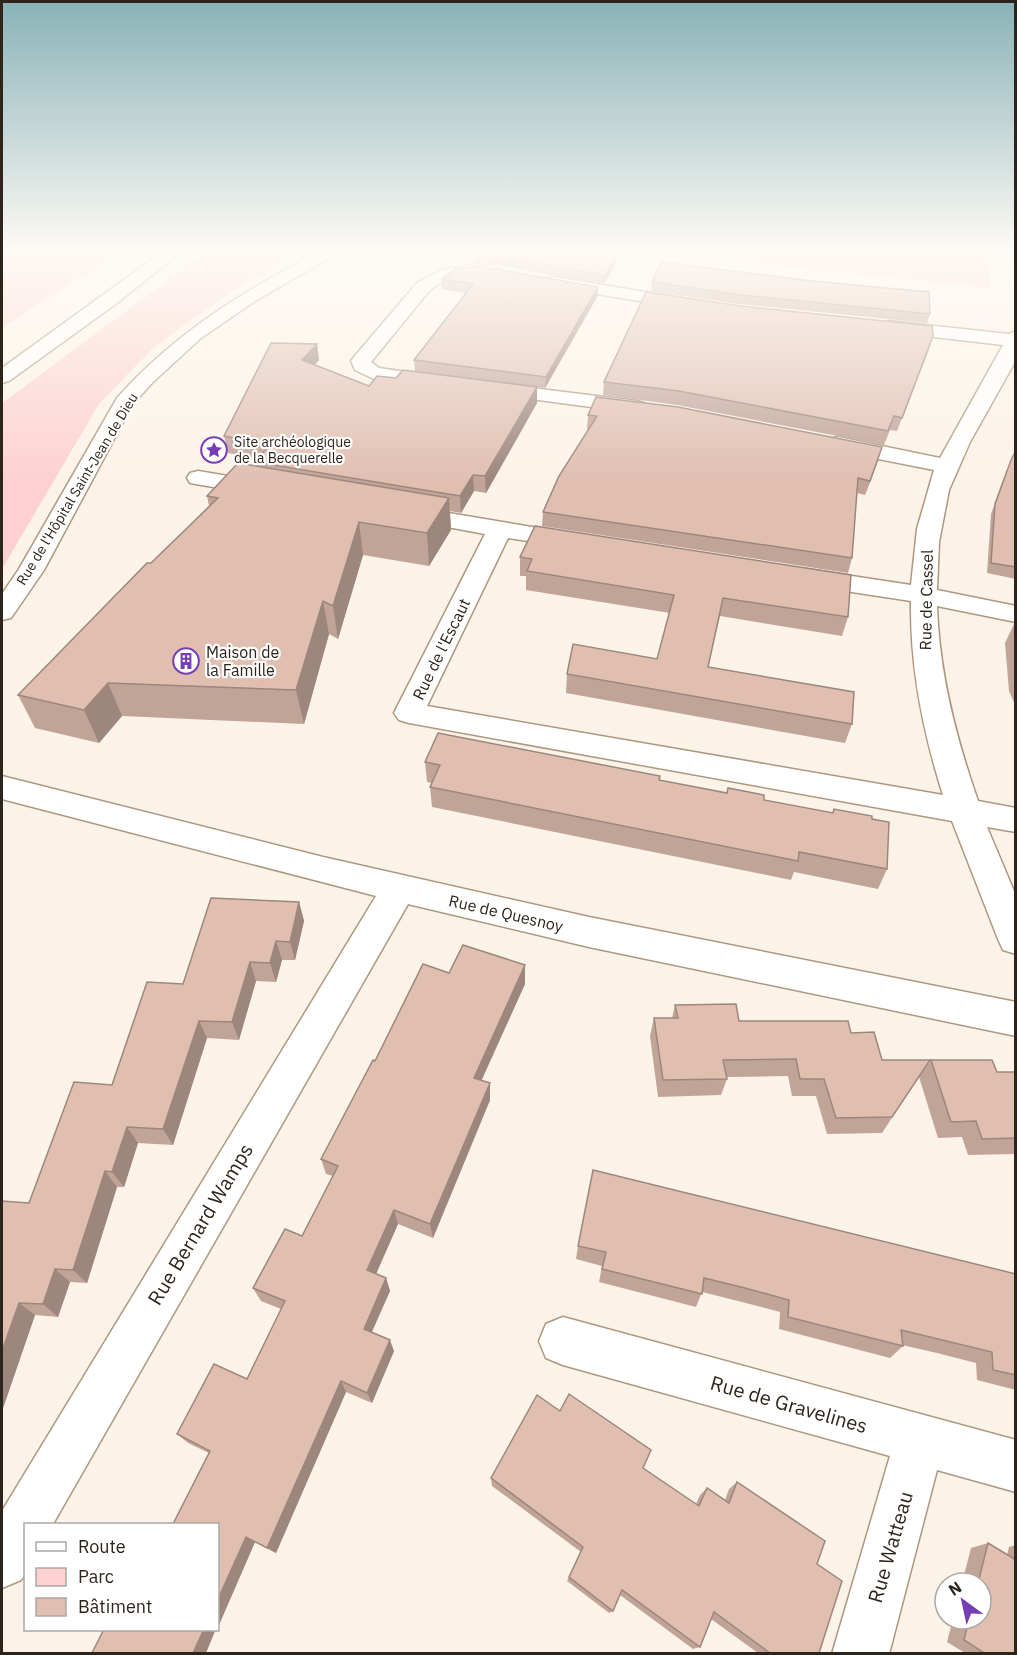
<svg xmlns="http://www.w3.org/2000/svg" width="1017" height="1655" font-family="'IBM Plex Sans',sans-serif">
  <style>
    .green { fill: #fcd1d0 }
    .lines { fill: none; stroke-linecap: round; stroke-linejoin: round }
    .minor-casing { stroke: #ad987f; stroke-width: 3 }
    .trunk-casing { stroke: #ad987f; stroke-width: 3 }
    .minor { fill: #fff; fill-rule: evenodd }
    .trunk { fill: #fff; fill-rule: evenodd }
    .wall { fill: #c1a498 }
    .shaded-wall { fill: #9d867c }
    .building { fill: #e0bfb1; stroke: #9d867c; stroke-width: 1.5 }
    .labels { text-anchor: middle; dominant-baseline: central; stroke-width: 4.5; stroke-linejoin: round; paint-order: stroke }
    .far-poi-label { font-size: 14px; fill: #2d251b; stroke: #fff; text-anchor: start }
    .far-street-label { font-size: 14px; fill: #2d251b; stroke: #fff }
    .street-label { font-size: 16px; fill: #2d251b; stroke: #fff }
    .poi-label { font-size: 16px; fill: #2d251b; stroke: #fff; text-anchor: start }
    .near-street-label { font-size: 20px; fill: #2d251b; stroke: #fff }
  </style>
  <rect width="100%" height="100%" fill="#fcf3e8"/>
  <g class="green">
    <path d="M2 250H123L2 328Z"/>
    <path d="M209 250H300L215 303 154 347 99 404 2 569V403Z"/>
    <path d="M719 250H989L990 288 715 259Z"/>
  </g>
  <g class="lines">
    <g class="minor-casing">
      <g id="minor">
        <path d="M323 250H343L255 301 201 338 153 382 133 404 44 570 11 618 2 620V594L19 569 117 398C175 333 246 289 323 250Z"/>
        <path d="M475 264 494 266 502 271C495 280 468 273 455 277 445 279 437 285 429 291L371 362 379 368 448 378 451 382 448 386 441 388 374 379 355 370 351 361 354 357 417 283 442 270Z"/>
        <path d="M553 277 689 299 695 300 698 304 695 308 689 309 547 286 544 282 547 278Z"/>
        <path d="M889 321 1009 334 1016 331V360L970 442 949 490 939 542 937 590 1016 606V622L937 606C939 673 956 738 978 801L1016 808V832L987 827 1016 896V954L1003 950 998 939 952 821 409 723 399 720 394 713 485 534 399 518 395 513 399 508 407 506 574 534 583 536 586 541 583 546 574 548 508 538 427 706 943 795C923 732 910 668 911 601L806 585 797 582 793 577 797 572 806 569 911 585 917 529 934 470 838 451 830 449 827 444 830 439 838 437 940 458 1003 345 882 331 880 327 882 323Z"/>
        <path d="M492 383 637 401 644 403 647 407 644 411 637 413 485 393 482 389 485 385Z"/>
        <path d="M198 471 265 482 273 484 277 489 273 494 265 496 190 483 187 478 190 473Z"/>
        <path d="M2 776 323 857 589 917 1016 1002V1036L589 947 408 904 53 1524H26V1573L21 1580 2 1588V1511L376 896 2 799Z"/>
        <path d="M563 1317 1016 1440V1492L937 1470 889 1654H832L890 1456 563 1365 546 1358 539 1341 546 1324Z"/>
      </g>
    </g>
    <g class="trunk-casing">
      <path id="trunk" d="M165 250H183L117 303 9 381 2 383V368Z"/>
    </g>
    <use href="#minor" class="minor"/>
    <use href="#trunk" class="trunk"/>
  </g>
  <g class="wall">
    <path d="M478 253 616 263 604 284 478 262Z"/>
    <path d="M442 279 598 287 597 297 545 388 415 371 414 360 466 293 442 289Z"/>
    <path d="M652 282 930 314 927 323 739 304 651 291Z"/>
    <path d="M317 344 319 360 315 365 369 386 537 403 486 493 474 491 461 513 450 511 451 530 429 566 363 555 338 639 329 634 304 724 122 716 99 743 35 728 18 695 209 506 207 496 256 466 255 462 258 459 228 453 224 436Z"/>
    <path d="M929 349 897 431 890 430 884 445 677 405 603 395 604 382Z"/>
    <path d="M588 415 878 461 865 495 857 493 852 558 848 573 542 526 543 512 589 429H587Z"/>
    <path d="M1016 450V579L987 573 991 514 1007 470Z"/>
    <path d="M520 557 848 617 842 636 720 616 708 667 852 724 845 743 566 693 567 674 657 659 670 613 526 590V576H520Z"/>
    <path d="M1015 622H1016V707L1009 691 1005 643Z"/>
    <path d="M425 762 660 780 832 813 834 809 872 819 887 869 878 889 794 872 791 880 432 807 430 787 432 783 427 782Z"/>
    <path d="M299 902 304 921 295 960H282L276 982 256 981 239 1040 207 1038 173 1145 138 1143 124 1187H117L87 1283 70 1282 58 1317 35 1315 2 1411V1201L29 1203 183 984Z"/>
    <path d="M449 973 525 984 481 1080 490 1100 433 1238 398 1224 376 1274 386 1278 390 1291 372 1332 394 1351 372 1403 346 1392 276 1553 255 1542 218 1627V1524L209 1453 188 1443 177 1434 247 1379 281 1309 261 1301 253 1288 302 1236 333 1176 326 1174 321 1159 375 1061Z"/>
    <path d="M675 1005 739 1021 851 1033 882 1060H930L882 1133 827 1134 816 1096H792L788 1076 727 1077V1079L721 1095 658 1097 650 1036 654 1018H672Z"/>
    <path d="M931 1060 997 1072H1016V1154L968 1155 962 1137 938 1138 919 1077Z"/>
    <path d="M578 1246 1016 1274V1390L977 1380 976 1363 937 1353 902 1345 903 1346 890 1358 779 1329 780 1312 738 1301 702 1292 696 1307 599 1282 602 1266 576 1259Z"/>
    <path d="M643 1468 696 1504 700 1495 707 1488 725 1500 729 1489 737 1482 817 1564 819 1653H758L711 1619 700 1647 693 1649 620 1595 613 1611 609 1613 567 1581 581 1552 492 1486 491 1478Z"/>
    <path d="M988 1543 1007 1555 1009 1547 1016 1545V1653H965L947 1642 953 1619H981V1583H962L971 1548Z"/>
  </g>
  <g class="shaded-wall">
    <path d="M617 255 616 263 604 284 605 275Z"/>
    <path d="M598 287 597 297 545 388 546 377Z"/>
    <path d="M933 336 929 349 897 431 902 418Z"/>
    <path d="M317 344 319 360 305 376 302 360Z"/>
    <path d="M537 387V403L486 493 485 476Z"/>
    <path d="M882 447 878 461 865 495 870 481Z"/>
    <path d="M473 475 474 491 461 513 460 496Z"/>
    <path d="M449 498 451 530 429 566 427 533Z"/>
    <path d="M359 522 363 555 338 639 333 606Z"/>
    <path d="M323 601 329 634 304 724 296 690Z"/>
    <path d="M108 683 122 716 99 743 84 710Z"/>
    <path d="M299 902 304 921 295 960 290 942Z"/>
    <path d="M276 941 282 960 276 982 270 963Z"/>
    <path d="M250 962 256 981 239 1040 232 1022Z"/>
    <path d="M525 965V984L475 1095 474 1078Z"/>
    <path d="M199 1021 207 1038 173 1145 163 1129Z"/>
    <path d="M490 1083V1100L433 1238 430 1224Z"/>
    <path d="M127 1127 138 1143 124 1187 112 1172Z"/>
    <path d="M105 1171 117 1187 87 1283 73 1270Z"/>
    <path d="M394 1210 398 1224 372 1283 367 1270Z"/>
    <path d="M55 1269 70 1282 58 1317 43 1304Z"/>
    <path d="M386 1278 390 1291 368 1340 364 1329Z"/>
    <path d="M19 1303 35 1315 2 1411V1351Z"/>
    <path d="M390 1340 394 1351 372 1403 367 1393Z"/>
    <path d="M341 1381 346 1392 276 1553 267 1548Z"/>
    <path d="M246 1537 255 1542 218 1627V1599Z"/>
    <path d="M204 1629H216L206 1653H193Z"/>
  </g>
  <g class="building">
    <path d="M483 250H588L617 255 605 275 478 253Z"/>
    <path d="M661 262 811 281 929 292 930 314 741 295 652 282Z"/>
    <path d="M478 266 598 287 546 377 414 360 473 284 442 279 455 269Z"/>
    <path d="M646 292 741 306 932 326 933 336 902 418 894 416 888 431 679 391 604 382Z"/>
    <path d="M271 343 317 344 302 360 369 386 377 376 396 378 403 370 537 387 485 476 473 475 460 496 255 462 270 445 224 436Z"/>
    <path d="M596 397 678 407 882 447 870 481 858 478 852 558 543 512 559 476 597 416 588 415Z"/>
    <path d="M1016 450V567L991 563 995 504 1011 460Z"/>
    <path d="M238 463 449 498 427 533 359 522 333 606 323 601 296 690 108 683 84 710 18 695 147 563H151L218 498 207 496Z"/>
    <path d="M535 526 851 575 848 617 723 598 708 667 854 692 852 724 567 674 573 644 657 659 674 595 527 571 532 559 520 557Z"/>
    <path d="M438 733 660 776 659 780 727 793 728 788 764 795V800L833 813 834 809 872 816V819L889 822 887 869 799 852 798 861 430 787 440 765 425 762Z"/>
    <path d="M211 898 299 902 290 942 276 941 270 963 250 962 232 1022 199 1021 163 1129 127 1127 112 1172 105 1171 73 1270 55 1269 43 1304 19 1303 2 1351V1201L29 1203 74 1082 112 1085 147 982 183 984Z"/>
    <path d="M463 945 525 965 474 1078 490 1083 430 1224 394 1210 367 1270 386 1278 364 1329 390 1340 367 1393 341 1381 267 1548 246 1537 218 1599V1524H173L210 1451 177 1434 214 1364 247 1379 285 1301 253 1288 285 1229 302 1236 338 1166 321 1159 373 1060 375 1061 423 964 449 973Z"/>
    <path d="M736 1004 739 1021H848L851 1033 874 1032 882 1060H930L892 1117 836 1118 824 1079H800L796 1059 723 1060 727 1079 663 1080 654 1018H678L675 1005Z"/>
    <path d="M931 1060H992L997 1072H1016V1138L982 1139 976 1121 951 1122Z"/>
    <path d="M593 1170 1016 1274V1375L993 1370 992 1352 901 1330 903 1346 788 1317 789 1300 745 1288 704 1278 702 1294 602 1269 606 1252 578 1246Z"/>
    <path d="M569 1394 651 1450 643 1468 699 1506 707 1488 729 1503 737 1482 825 1541 817 1564 842 1581 819 1653H770L714 1612 700 1647 622 1590 613 1611 569 1577 583 1547 491 1478 537 1395 560 1411Z"/>
    <path d="M988 1543 1016 1560V1653H984L964 1640 969 1619H981V1583H978Z"/>
    <path d="M104 1629H204L193 1653H92Z"/>
  </g>
  <linearGradient id="sky" x2="0" y2="1"><stop stop-color="#89b2b7"/><stop offset="0.52" stop-color="#fefaf5"/><stop offset="1" stop-color="#fefaf5" stop-opacity="0"/></linearGradient>
  <rect width="1017" height="482" fill="url(#sky)"/>
  <defs>
    <g id="sight-ring" transform="scale(1.35)"><circle r="9.5" fill="#fff" stroke="#763eb4" stroke-width="1.5"/><path d="M0-6L1.8-2.2L6-1.7L2.9 1.2L3.7 5.4L0 3.3L-3.7 5.4L-2.9 1.2L-6-1.7L-1.8-2.2Z" fill="#763eb4"/></g>
    <g id="building-ring" transform="scale(1.35)"><circle r="9.5" fill="#fff" stroke="#763eb4" stroke-width="1.5"/><path d="M-4-6H4V6H1V3H-1V6H-4ZM-2.5-4.3h1.7v1.8h-1.7ZM.8-4.3h1.7v1.8H.8ZM-2.5-1h1.7V.8h-1.7ZM.8-1h1.7V.8H.8Z" fill="#763eb4"/></g>
  </defs>
  <g fill-rule="evenodd">
    <use href="#sight-ring" x="214" y="450"/>
    <use href="#building-ring" x="186" y="661"/>
  </g>
  <g class="labels">
    <g class="far-poi-label">
      <text x="234" y="442">Site archéologique<tspan x="234" dy="16">de la Becquerelle</tspan></text>
    </g>
    <g class="far-street-label">
      <text transform="translate(77 489) rotate(-59)">Rue de l'Hôpital Saint-Jean de Dieu</text>
    </g>
    <g class="street-label">
      <text transform="translate(926 600) rotate(-89)">Rue de Cassel</text>
      <text transform="translate(441 649) rotate(-64)">Rue de l'Escaut</text>
      <text transform="translate(506 913) rotate(13)">Rue de Quesnoy</text>
    </g>
    <g class="poi-label">
      <text x="206" y="652">Maison de<tspan x="206" dy="18">la Famille</tspan></text>
    </g>
    <g class="near-street-label">
      <text transform="translate(200 1224) rotate(-59)">Rue Bernard Wamps</text>
      <text transform="translate(789 1404) rotate(16)">Rue de Gravelines</text>
      <text transform="translate(890 1547) rotate(-74)">Rue Watteau</text>
    </g>
  </g>
  <rect width="1017" height="1655" fill="none" stroke="#2d251b" stroke-width="6"/>
  <rect x="24" y="1523" width="195" height="108" fill="#ffffff" stroke="#aba8a4" stroke-width="1.5"/>
  <rect x="36" y="1542" width="30" height="9" fill="#ffffff" stroke="#aba8a4" stroke-width="1.5"/>
  <text x="78" y="1553" font-size="18" fill="#2d251b">Route</text>
  <rect x="36" y="1568" width="30" height="18" fill="#fcd1d0" stroke="#aba8a4" stroke-width="1.5"/>
  <text x="78" y="1583" font-size="18" fill="#2d251b">Parc</text>
  <rect x="36" y="1598" width="30" height="18" fill="#e0bfb1" stroke="#aba8a4" stroke-width="1.5"/>
  <text x="78" y="1613" font-size="18" fill="#2d251b">Bâtiment</text>
  <g transform="translate(963 1601) rotate(327)"><circle r="28" fill="#ffffff" stroke="#aba8a4" stroke-width="1.5"/>
  <path d="M0-4.5L10 22L0 15L-10 22Z" fill="#763eb4"/>
  <text y="-9" font-size="16" font-weight="bold" text-anchor="middle" fill="#2d251b">N</text>
  </g>
</svg>
